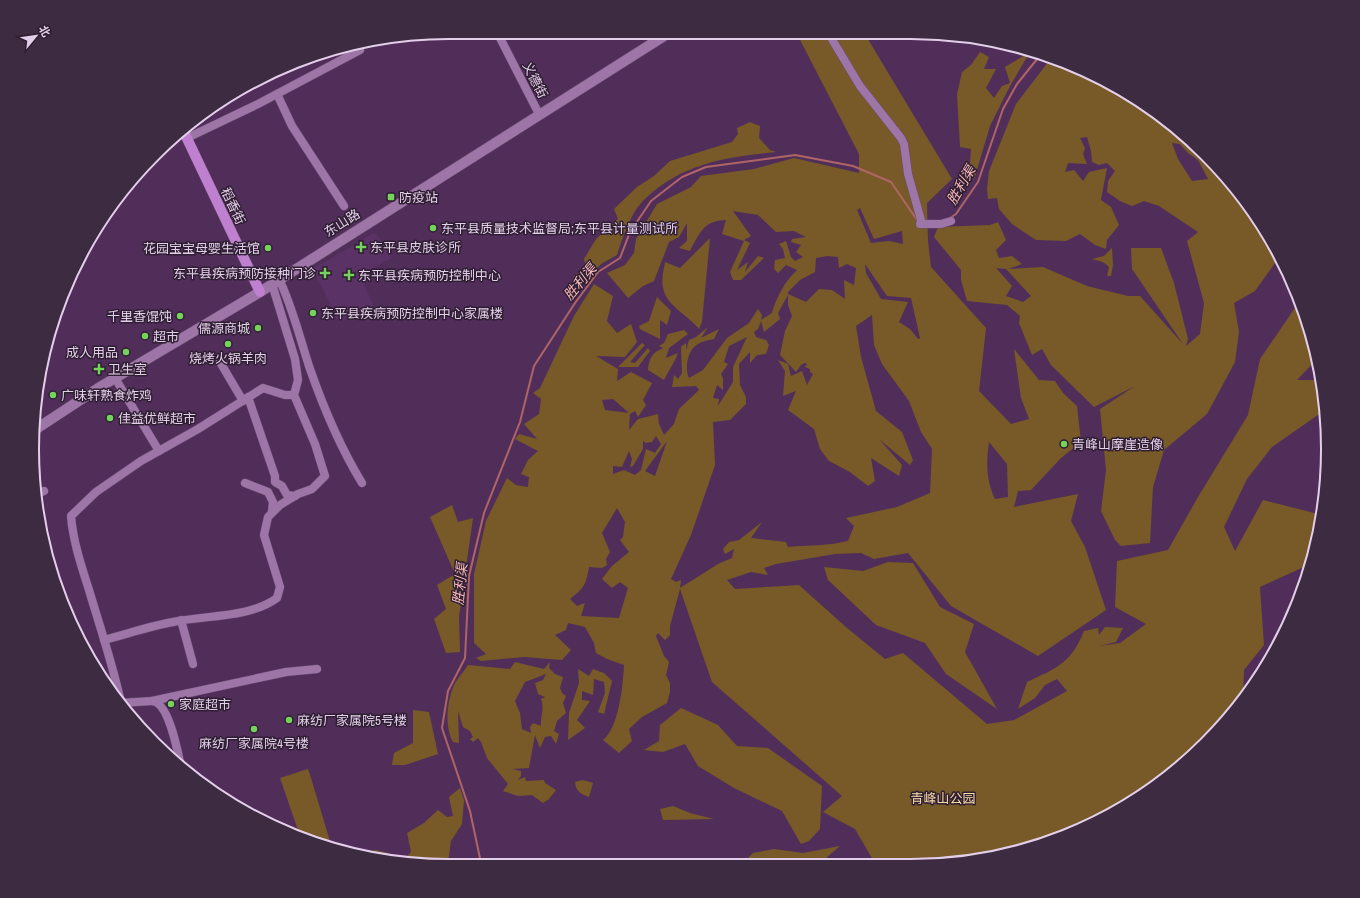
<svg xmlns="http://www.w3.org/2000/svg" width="1360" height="898" font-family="'Archivo Narrow','Noto Sans SC',sans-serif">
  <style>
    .built { fill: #5b3265 }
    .green { fill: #775a27; fill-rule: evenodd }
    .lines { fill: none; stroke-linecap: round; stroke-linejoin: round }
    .stream { stroke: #af6566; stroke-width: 2 }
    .minor-casing { stroke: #6a4c72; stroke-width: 9 }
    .tertiary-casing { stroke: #6a4c72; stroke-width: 11 }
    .primary-casing { stroke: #6a4c72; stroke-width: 11 }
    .minor { stroke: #9d75a7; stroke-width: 8 }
    .tertiary { stroke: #9d75a7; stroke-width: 10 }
    .primary { stroke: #bf80cf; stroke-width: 10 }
    .poi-dot { fill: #75d25b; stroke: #2e1e32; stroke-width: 1.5 }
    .labels { text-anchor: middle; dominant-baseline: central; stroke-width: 3; stroke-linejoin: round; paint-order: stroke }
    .street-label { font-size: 13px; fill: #e4cfea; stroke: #2e1e32 }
    .poi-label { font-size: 13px; fill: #e4cfea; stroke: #2e1e32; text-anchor: start }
    .park-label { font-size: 13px; fill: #fedeaa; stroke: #2e1e32 }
    .water-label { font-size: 14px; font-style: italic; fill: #f8b8b7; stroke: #2e1e32 }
    .rim { fill: none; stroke: #e4cfea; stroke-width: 2 }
  </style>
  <rect width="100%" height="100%" fill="#512e5a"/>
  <g class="built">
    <path d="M290 66V67L210 111 209 109 217 102Z"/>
    <path d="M374 233 379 237 392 258 360 275 373 305 339 322 313 269Z"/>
  </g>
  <g class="green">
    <path d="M798 36H866L952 179 927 203 928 241 931 267 986 328 979 391 1011 424 1029 419 1021 398 1014 349 1039 380 1055 381 1063 393 1077 406 1081 442 1061 458 1031 490 1018 491 1014 507 1078 494 1071 521 1085 547 1106 610 1038 656 951 606 908 553 874 559 861 553 835 554 776 564 764 568 768 575 751 572 727 580 735 589 799 585 847 628 885 659 903 653 987 724 1014 720 1067 691 1057 679 1045 685 1035 698 1018 709 1027 682C1057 668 1071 663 1084 631L1098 628 1099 635 1105 627 1123 628 1116 642 1099 646 1120 643 1146 624 1115 607 1117 561 1168 550 1198 497 1248 415 1260 359 1299 302 1314 341 1317 359 1297 380H1320L1325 410 1272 447 1247 479 1224 527 1235 551 1263 500 1322 515 1310 564 1260 587 1264 645 1244 670 1243 698 1224 724 1165 780 1095 823 1019 852 938 865H876L855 829 823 812 842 796 712 682 680 589 670 626V635L665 640 658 633 656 636 664 656 669 662 666 675 670 683V692L667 703 642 717 629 729 632 741 619 753 603 740C619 728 623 684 624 665L607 659 596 653 594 643 585 627 568 623 566 630 555 635 571 650 562 660 524 657 481 661 476 658 486 654 474 643V574L486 521 507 478 516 485 528 487 529 477 521 474 528 460 538 451 515 439 519 434 537 439 524 424 539 414 541 399 533 393 540 388 574 316 594 284 613 296 607 321 617 333 631 324 637 342 625 357 596 356 618 369 617 381 631 372 652 383 643 400 646 405 638 417 635 411 630 414 629 430 638 419 658 414 659 424 664 435 674 424 679 409 699 390 696 386 672 387 674 375 678 379 682 373 681 347 686 343V350L689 340 696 337 708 327 701 338 719 329 714 339C709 340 703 341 698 344 688 349 684 368 689 378L703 370 727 338 749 323 758 309 762 315 761 320 772 313C776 298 785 281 797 270L786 265 778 273 774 269 775 260 785 258 783 249 779 244 786 241 791 257 795 261 803 257 796 252 801 245 791 242 792 239 806 237 794 231 776 232 758 215 733 211 751 236 744 240 750 243 737 270 748 262 745 272 758 256 764 258 741 280H733L730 272 744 241 722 234 726 220C704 220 699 234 690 251L679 248 687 241V223L679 237 669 242 654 281 643 286 628 298 607 273 625 265 634 253 636 239 657 204 691 187 701 176 754 169 794 158 859 173V154ZM860 208 874 239 902 231 903 244 889 241 871 243 857 210ZM827 256 838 257 839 268 847 264 856 268 854 285 844 280 845 299 832 290 819 289 806 302 788 294V292L800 280 815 272 816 258ZM865 264 887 296 911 298 920 338 918 339 910 329 899 322 908 302 881 299 866 273ZM788 295V305L792 316 785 331 780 355 796 372 801 365 805 363 807 364 805 367 810 369V372L813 374 807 385 802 371 791 376 788 364 778 360 785 371 783 396 796 391 788 410 814 429 820 449 829 461 850 472 868 486 875 481 871 458 899 476 902 465 879 439 910 465 913 460 902 432 876 411 861 357 856 326 872 315 874 345 882 364 909 401 921 432 932 449 930 493 897 507 846 518 854 526 848 541C829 546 808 545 788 547L786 542 751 538 762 522 739 540 729 542 723 549 725 554 734 549 732 558 718 564 680 588 681 580 676 582 671 579 691 535 715 465 713 422 730 420 746 404V397L740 385 739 364 750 352V363L757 355 766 354 769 345 766 340 756 337 754 332 758 329 761 321 764 332 780 319 778 313ZM747 337 733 367V382L718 406 719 399 713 398 717 385 723 390V378L721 374 728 364 724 362 729 346ZM613 399 629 413 605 410 602 400ZM656 436 661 444 655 453 646 449 641 470 635 475 624 470 613 474V466L622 467 629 451 632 459 630 467 633 466 643 449V441L646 443 652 442ZM667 441 655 476 645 471ZM989 442 1007 464 1008 497 995 499C986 479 986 464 989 442ZM617 508 625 522 623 537 620 540 629 552 612 566 602 579 612 588 620 582 628 588 619 618 581 616 585 603 577 606 570 599C584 588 586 585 589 567L602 568 607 565 606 559 610 552 602 533Z"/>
    <path d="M980 52 989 57 984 69H996L986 88 994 98 1002 86 1010 83 1005 67 1030 52 1010 86 990 126 974 180 970 165 971 149 960 147 957 94 962 72 971 65Z"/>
    <path d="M1052 57 1095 75 1186 136 1242 195 1280 256 1255 291 1234 303 1239 332 1235 362 1207 414 1164 450 1153 487 1150 543 1121 546 1115 540 1101 511 1106 470 1100 409 1135 386 1094 407 1051 365 1042 349 1032 355 1019 323 1020 316 1007 305 967 301 961 280V270L934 237 938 227 990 225 998 222 1006 240 996 250 999 258 1012 256 1022 264 1008 269 1043 267 1087 286 1128 296H1140L1183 344 1132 269 1131 248H1161L1174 283 1188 339 1186 346 1200 334 1204 303 1187 241 1198 232 1159 206 1144 201 1132 206 1120 201 1107 192 1108 181 1115 171 1107 163 1099 165 1092 162 1091 151 1087 137 1080 138 1085 148 1083 154 1087 164 1068 163 1065 172 1074 170 1083 181 1089 172 1107 168 1101 200 1111 207 1119 225 1107 240 1106 249 1095 245 1080 234 1066 241 1036 240 1012 224 999 209 997 198 988 199 987 189 989 171 1016 104ZM1172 143 1180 144 1188 153 1198 160 1208 179 1192 181 1178 159ZM996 268 1006 269 1031 296 1023 302 1006 296 1012 286Z"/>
    <path d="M750 122 760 126 759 138 770 150 776 152C728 157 683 163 646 198 631 211 623 237 617 255L601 264 587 279 573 277 586 267 584 259 596 239 618 219 614 209 637 187 654 176 670 161 732 142 738 134 737 128Z"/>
    <path d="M710 238 702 322 699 329C689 316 665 305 663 287 661 279 664 269 665 262L680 268Z"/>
    <path d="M1112 248 1113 265 1111 276H1107L1109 267 1103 262 1092 259 1104 256Z"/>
    <path d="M657 297 671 311 667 325 660 320V339L640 329 639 326 649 321Z"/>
    <path d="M684 330 688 334 669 348 666 358 678 353C674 364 668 371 664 380L648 370C649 358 652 353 663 348L659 346 664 343 668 334Z"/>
    <path d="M642 343 645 345 630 362 635 363 648 348 650 351 638 367H618Z"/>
    <path d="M452 505 458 522 473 518 459 617 460 652 446 653 434 619 446 609 437 585 455 574 430 517Z"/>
    <path d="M888 562 913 563 940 607 974 624 965 652 997 709 946 674 925 643 876 625 828 580 824 567 863 571Z"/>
    <path d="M515 662 544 669 550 662 549 668 555 674 563 677 560 688 562 693 566 696 563 703 566 713 557 721 554 731 559 734 556 744 551 736 545 737 540 748 535 735 529 768 512 769 521 771V776L518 780 525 777 526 781 544 780 545 783 556 790 549 799 543 803 532 795 518 796 503 791 508 784 487 758 481 742 478 738 473 742 470 739 473 737 470 731 463 727 458 711 459 743 453 742C444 726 447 700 455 683 459 677 464 671 468 665L510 669ZM546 674 543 680 535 683 538 694 545 697 541 699C545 709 540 717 541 726L533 723 530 727 531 733 522 729 520 713 515 701 525 682Z"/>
    <path d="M578 669 589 676 593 669 604 673 612 681 604 714 598 712 605 693 604 682 594 679 593 695 582 691V700L590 701 577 720 585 728 568 740 569 713 579 683Z"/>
    <path d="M681 708 718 725 737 746 768 748 822 786 820 829 809 841 801 844 782 811 734 788 698 766 685 744 663 752 644 750 659 741 660 725Z"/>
    <path d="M413 710 429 712 438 754 405 765H392L394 753 413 743Z"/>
    <path d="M308 769 311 778 332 848 300 836 280 778Z"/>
    <path d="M583 780 593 783 589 797C581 794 576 792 575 782Z"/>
    <path d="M460 788 464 800 462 824 451 841 448 863 402 862 411 852 407 833 424 823 438 810 447 817 453 816 449 797Z"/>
    <path d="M673 806 690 813 714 819 663 820 660 809Z"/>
    <path d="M840 846 818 865 742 864 753 853 774 849 803 853Z"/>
    <path d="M375 850 388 853 394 862 363 856 367 853Z"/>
  </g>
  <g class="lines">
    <g class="stream">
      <path d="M950 218 956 214 978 182 1003 109 1017 84 1042 53"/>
      <path d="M481 863 470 811 442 728 448 691 465 658 469 576 484 513 520 422 534 366 575 303 598 272 620 258 630 232 651 201 682 177 706 167 795 155 853 166 891 182 917 220"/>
    </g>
    <g class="minor-casing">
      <g id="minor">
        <path d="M499 36 539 114"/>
        <path d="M830 36 860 86 901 138 904 144 908 174 921 220 920 224H941L951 221"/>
        <path d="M277 94 292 126 344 206"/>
        <path d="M187 138 258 104 360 50"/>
        <path d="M279 279C293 308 300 339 310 369 324 409 340 447 362 483"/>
        <path d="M220 362 243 401"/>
        <path d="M115 378 159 451"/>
        <path d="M248 397 275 476V482L282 486 287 495 295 496"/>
        <path d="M245 483 268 492 273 502 272 511"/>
        <path d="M36 494 44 491"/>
        <path d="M181 620 193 664"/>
        <path d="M104 640C127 634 150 626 173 622 206 615 250 618 277 598L280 587 264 535 268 517 280 505 298 494 312 489 325 476 315 444 294 395 298 380 295 359 272 284"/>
        <path d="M152 701C169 702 178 753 181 767"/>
        <path d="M120 703 152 701 286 672 317 669"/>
        <path d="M121 703C113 665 100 627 89 590 81 565 73 541 71 516L96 492 141 461 198 429 263 388 285 395H294"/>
      </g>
    </g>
    <g class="tertiary-casing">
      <path id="tertiary" d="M33 431 100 387 260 292 664 36"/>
    </g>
    <g class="primary-casing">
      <path id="primary" d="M183 130 260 292"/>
    </g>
    <use href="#minor" class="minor"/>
    <use href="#tertiary" class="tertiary"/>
    <use href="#primary" class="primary"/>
  </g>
  <g class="poi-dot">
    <rect x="387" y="193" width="8" height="8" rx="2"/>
    <circle cx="433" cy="228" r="4"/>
    <path d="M359 241h4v4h4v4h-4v4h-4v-4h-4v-4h4z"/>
    <circle cx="268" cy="248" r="4"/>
    <path d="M323 267h4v4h4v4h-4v4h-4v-4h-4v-4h4z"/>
    <path d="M347 269h4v4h4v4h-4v4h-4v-4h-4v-4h4z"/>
    <circle cx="313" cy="313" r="4"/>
    <circle cx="180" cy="316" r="4"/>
    <circle cx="258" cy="328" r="4"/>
    <circle cx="145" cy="336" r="4"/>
    <circle cx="228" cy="344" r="4"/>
    <circle cx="126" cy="352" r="4"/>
    <path d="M97 363h4v4h4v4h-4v4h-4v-4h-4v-4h4z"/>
    <circle cx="53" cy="395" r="4"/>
    <circle cx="110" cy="418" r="4"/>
    <circle cx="1064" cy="444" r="4"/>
    <circle cx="171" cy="704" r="4"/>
    <circle cx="289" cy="720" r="4"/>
    <circle cx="254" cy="729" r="4"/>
  </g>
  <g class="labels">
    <g class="street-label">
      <text transform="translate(535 80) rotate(63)">义德街</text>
      <text transform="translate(233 206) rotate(65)">稻香街</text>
      <text transform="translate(342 223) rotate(-32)">东山路</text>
    </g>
    <g class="poi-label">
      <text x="399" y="197">防疫站</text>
      <text x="441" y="228">东平县质量技术监督局;东平县计量测试所</text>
      <text x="370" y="247">东平县皮肤诊所</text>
      <text x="260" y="248" text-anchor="end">花园宝宝母婴生活馆</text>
      <text x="316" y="273" text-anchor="end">东平县疾病预防接种门诊</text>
      <text x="358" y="275">东平县疾病预防控制中心</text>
      <text x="321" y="313">东平县疾病预防控制中心家属楼</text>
      <text x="172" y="316" text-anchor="end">千里香馄饨</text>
      <text x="250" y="328" text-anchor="end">儒源商城</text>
      <text x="153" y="336">超市</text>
      <text x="118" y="352" text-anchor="end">成人用品</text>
      <text x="228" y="358" text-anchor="middle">烧烤火锅羊肉</text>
      <text x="108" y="369">卫生室</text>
      <text x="61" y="395">广味轩熟食炸鸡</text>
      <text x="118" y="418">佳益优鲜超市</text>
      <text x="1072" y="444">青峰山摩崖造像</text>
      <text x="179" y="704">家庭超市</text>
      <text x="297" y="720">麻纺厂家属院5号楼</text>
      <text x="254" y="743" text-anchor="middle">麻纺厂家属院4号楼</text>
    </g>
    <g class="park-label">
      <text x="943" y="798">青峰山公园</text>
    </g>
    <g class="water-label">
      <text transform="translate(961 185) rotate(-60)">胜利渠</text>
      <text transform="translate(580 282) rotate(-50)">胜利渠</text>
      <text transform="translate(460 584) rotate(-84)">胜利渠</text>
    </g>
  </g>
  <path d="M0 0H1360V898H0ZM449 39H911A410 410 0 0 1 1321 449V449A410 410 0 0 1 911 859H449A410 410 0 0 1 39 449V449A410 410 0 0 1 449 39Z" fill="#3d2c41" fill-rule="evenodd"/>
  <path class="rim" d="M449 39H911A410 410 0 0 1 1321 449V449A410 410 0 0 1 911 859H449A410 410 0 0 1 39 449V449A410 410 0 0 1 449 39Z"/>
  <g transform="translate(36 36) rotate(61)" stroke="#2e1e32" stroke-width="3" paint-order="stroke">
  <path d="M0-3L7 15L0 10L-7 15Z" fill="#e4cfea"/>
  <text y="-6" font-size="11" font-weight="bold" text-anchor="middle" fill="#e4cfea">北</text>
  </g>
</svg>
